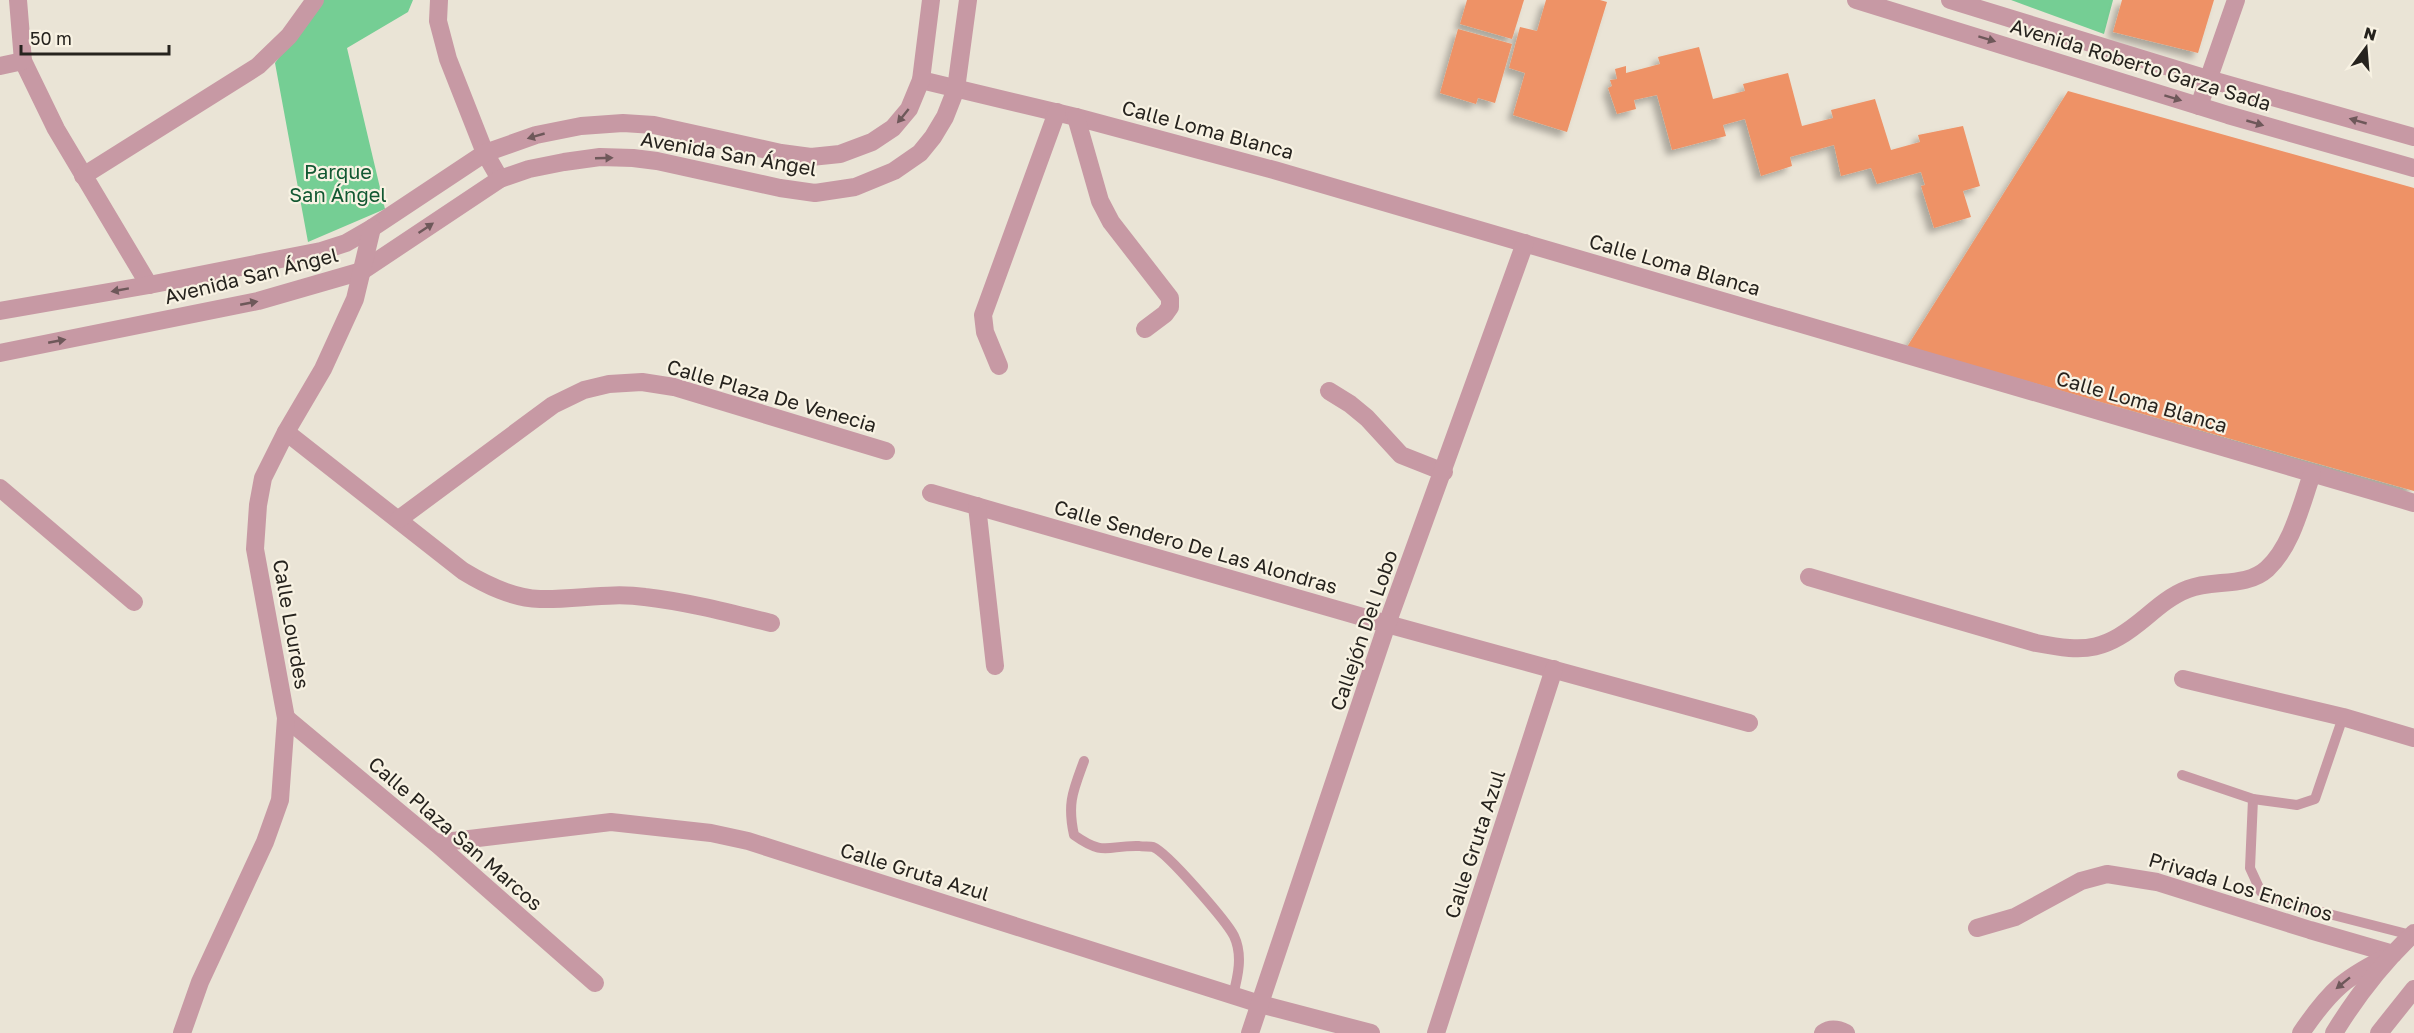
<svg xmlns="http://www.w3.org/2000/svg" width="2414" height="1033" font-family="'Golos Text',sans-serif">
  <style>
    .green { fill: #75ce94 }
    .building { fill: #ee9266; filter: url(#shadow) }
    .lines { fill: none; stroke-linecap: round; stroke-linejoin: round }
    .service { stroke: #c799a4; stroke-width: 10 }
    .minor { stroke: #c799a4; stroke-width: 18 }
    .tertiary { stroke: #c799a4; stroke-width: 18 }
    .oneway { fill: #6e585a }
    .labels { text-anchor: middle; dominant-baseline: central; stroke-width: 4.5; stroke-linejoin: round; paint-order: stroke }
    .street-label { font-size: 20px; fill: #26231e; stroke: #f8f2e3 }
    .park-label { font-size: 20px; fill: #125832; stroke: #f8f2e3 }
  </style>
  <defs>
    <filter id="shadow"><feDropShadow dx="-5.5" dy="5.5" stdDeviation="3" flood-color="#0004"/></filter>
  </defs>
  <rect width="100%" height="100%" fill="#eae4d6"/>
  <g class="green">
    <path d="M319 0H413L408 12 347 48 385 209 308 242 275 63Z"/>
    <path d="M2011 0H2113L2104 34Z"/>
  </g>
  <g class="building">
    <path d="M1467 0H1524L1512 39 1460 24Z"/>
    <path d="M1546 0H1600L1607 2 1567 132 1513 115 1525 73 1509 68 1520 27 1537 31Z"/>
    <path d="M2122 0H2214L2198 53 2113 32Z"/>
    <path d="M1458 29 1512 44 1495 103 1478 98 1476 104 1440 93Z"/>
    <path d="M1699 47 1713 99 1745 91 1743 84 1788 73 1802 126 1833 118 1831 110 1875 99 1891 150 1920 142 1918 135 1963 126 1980 186 1963 191 1971 217 1934 228 1921 186 1925 185 1921 172 1877 184 1871 168 1841 176 1834 145 1790 157 1792 166 1761 176 1745 119 1723 125 1726 136 1672 150 1657 95 1634 100 1636 109 1617 114 1608 88 1612 86 1610 80 1617 79 1615 69 1626 66V73L1660 64 1658 57Z"/>
    <path d="M2068 91 2414 188V491L1907 347Z"/>
  </g>
  <g class="lines">
    <g class="service">
      <path d="M1084 761C1073 791 1067 803 1074 835 1105 857 1107 845 1139 846 1143 847 1150 846 1153 847 1167 852 1227 922 1234 936 1243 955 1238 976 1233 995"/>
      <path d="M2182 775 2253 799 2297 805 2315 799 2343 717"/>
      <path d="M2253 799 2250 868 2261 892 2290 904 2411 935"/>
    </g>
    <g class="minor">
      <path d="M18 0 23 61 56 129 149 285"/>
      <path d="M439 0 438 21 448 59 485 153 500 179"/>
      <path d="M0 66 23 61"/>
      <path d="M921 80 1076 117 1274 170 2414 503"/>
      <path d="M2199 106 2236 0"/>
      <path d="M1076 117 1100 201 1111 222 1170 298V307L1165 314 1145 329"/>
      <path d="M83 176 258 66 289 36 315 0"/>
      <path d="M0 311 149 285 321 251 346 243 372 228 485 153 536 135 581 126 623 123 654 125 781 153 811 157 840 154 872 142 893 128 909 109 921 80 931 0"/>
      <path d="M0 353 258 301 362 271 500 179 529 169 564 162 600 157 633 158 657 161 780 188 815 193 855 187 894 171 920 153 933 137 945 117 956 89 968 0"/>
      <path d="M999 366 985 332 983 315 1057 112"/>
      <path d="M1329 391 1350 404 1367 418 1401 455 1444 472"/>
      <path d="M286 432 463 571C486 585 512 598 540 599 575 600 610 592 645 597 688 602 730 613 771 623"/>
      <path d="M0 488 134 602"/>
      <path d="M931 493 1387 624 1749 723"/>
      <path d="M977 506 995 666"/>
      <path d="M399 519 553 405 584 390 609 384 642 382 674 387 886 451"/>
      <path d="M1809 577 2036 643C2088 653 2105 651 2146 617 2159 606 2172 595 2188 589 2213 579 2246 588 2267 569 2292 546 2301 505 2312 474"/>
      <path d="M2183 679 2343 717 2414 738"/>
      <path d="M286 718 436 843 595 983"/>
      <path d="M436 843 611 822 711 833 748 841 1260 1004 1371 1033"/>
      <path d="M1977 928 2015 917 2081 881 2107 874 2157 882 2310 930 2393 954"/>
      <path d="M182 1033 200 982 265 842 280 800 286 718 255 549 258 505 263 478 286 432 323 369 355 299 372 228"/>
      <path d="M1250 1033 1387 624 1525 243"/>
      <path d="M1436 1033 1554 669"/>
      <path d="M1823 1033C1830 1028 1838 1029 1846 1033"/>
      <path d="M2301 1033C2331 989 2345 977 2393 954"/>
    </g>
    <g class="tertiary">
      <path d="M1856 0 2228 115 2414 168"/>
      <path d="M1950 0 2208 79 2414 137"/>
      <path d="M2334 1033C2356 997 2383 962 2414 933"/>
      <path d="M2379 1033 2414 989"/>
    </g>
  </g>
  <defs><path id="oneway-solid" d="M-6-.8H1V-3.2L6.5 0L1 3.2V.8H-6Z" transform="scale(1.5)"/></defs>
  <g class="oneway">
    <use href="#oneway-solid" transform="translate(1987 39) rotate(17)"/>
    <use href="#oneway-solid" transform="translate(2173 98) rotate(17)"/>
    <use href="#oneway-solid" transform="translate(903 116) rotate(129)"/>
    <use href="#oneway-solid" transform="translate(2358 121) rotate(-164)"/>
    <use href="#oneway-solid" transform="translate(2255 123) rotate(16)"/>
    <use href="#oneway-solid" transform="translate(536 136) rotate(164)"/>
    <use href="#oneway-solid" transform="translate(604 158) rotate(-2)"/>
    <use href="#oneway-solid" transform="translate(426 228) rotate(-34)"/>
    <use href="#oneway-solid" transform="translate(120 290) rotate(170)"/>
    <use href="#oneway-solid" transform="translate(249 303) rotate(-11)"/>
    <use href="#oneway-solid" transform="translate(57 341) rotate(-11)"/>
    <use href="#oneway-solid" transform="translate(2343 983) rotate(141)"/>
  </g>
  <g class="labels">
    <g class="street-label">
      <text transform="translate(2141 64) rotate(17)">Avenida Roberto Garza Sada</text>
      <text transform="translate(1208 129) rotate(15)">Calle Loma Blanca</text>
      <text transform="translate(729 153) rotate(10)">Avenida San Ángel</text>
      <text transform="translate(1675 264) rotate(16)">Calle Loma Blanca</text>
      <text transform="translate(251 275) rotate(-14)">Avenida San Ángel</text>
      <text transform="translate(772 395) rotate(16)">Calle Plaza De Venecia</text>
      <text transform="translate(2142 401) rotate(16)">Calle Loma Blanca</text>
      <text transform="translate(1196 546) rotate(16)">Calle Sendero De Las Alondras</text>
      <text transform="translate(292 624) rotate(80)">Calle Lourdes</text>
      <text transform="translate(1363 630) rotate(-71)">Callejón Del Lobo</text>
      <text transform="translate(456 833) rotate(41)">Calle Plaza San Marcos</text>
      <text transform="translate(1474 844) rotate(-72)">Calle Gruta Azul</text>
      <text transform="translate(915 871) rotate(17)">Calle Gruta Azul</text>
      <text transform="translate(2241 886) rotate(17)">Privada Los Encinos</text>
    </g>
    <g class="park-label">
      <text x="338" y="171">Parque<tspan x="338" dy="23">San Ángel</tspan></text>
    </g>
  </g>
  <g transform="translate(2366 48) rotate(16)" stroke="#f8f2e3" stroke-width="4.5" paint-order="stroke">
  <path d="M0-4.5L10 22L0 15L-10 22Z" fill="#26231e"/>
  <text y="-9" font-size="16" font-weight="bold" text-anchor="middle" fill="#26231e">N</text>
  </g>
  <path d="M21 45v9h148v-9" fill="none" stroke="#26231e" stroke-width="3"/>
  <text x="30" y="45" font-size="18" fill="#26231e" stroke="#f8f2e3" stroke-width="4.5" paint-order="stroke">50 m</text>
</svg>
